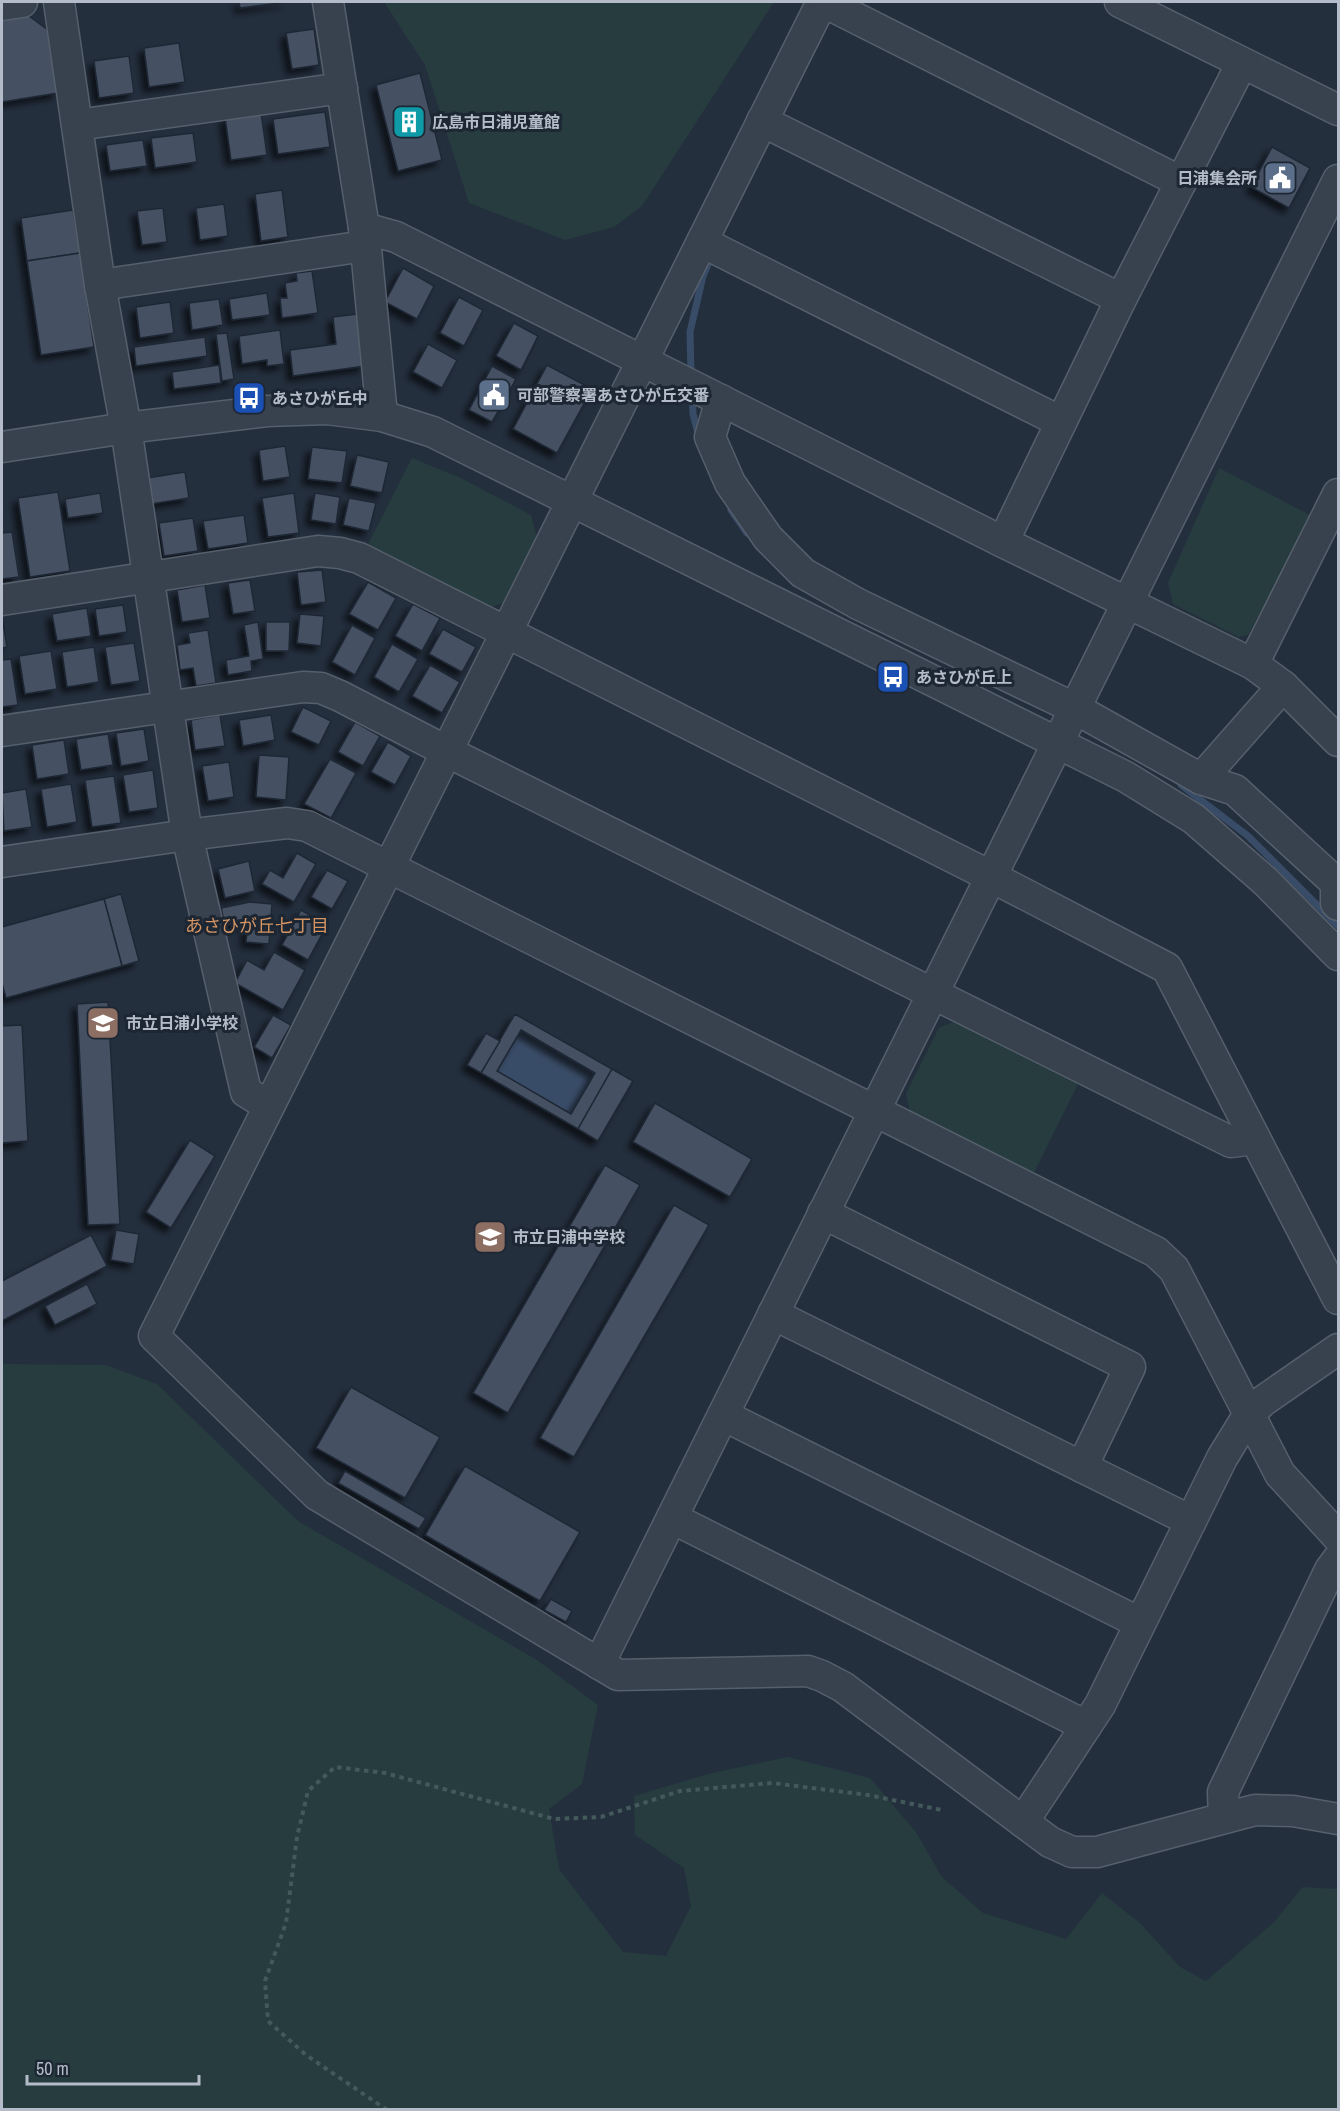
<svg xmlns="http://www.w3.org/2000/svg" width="1340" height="2111" font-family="'Archivo Narrow','Noto Sans JP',sans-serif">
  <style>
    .green { fill: #263c3f }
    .water { fill: #394c67 }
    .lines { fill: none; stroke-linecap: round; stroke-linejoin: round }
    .stream { stroke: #394c67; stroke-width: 7 }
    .building { fill: #455162; stroke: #1f2835; stroke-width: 1.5; fill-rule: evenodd; filter: url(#shadow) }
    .minor-casing { stroke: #565f6c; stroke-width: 33 }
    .path { stroke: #44595c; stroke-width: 4; stroke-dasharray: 4.5 4.5; stroke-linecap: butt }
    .minor { stroke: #38414e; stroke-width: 30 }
    .labels { text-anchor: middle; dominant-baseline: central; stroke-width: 6; stroke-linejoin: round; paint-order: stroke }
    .poi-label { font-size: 16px; font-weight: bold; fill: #b4bcc9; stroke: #1d2633; text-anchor: start }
    .neighbourhood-label { font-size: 18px; fill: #d59563; stroke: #1d2633 }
  </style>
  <defs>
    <filter id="shadow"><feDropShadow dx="-5.5" dy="5.5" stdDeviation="3" flood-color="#0009"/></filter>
  </defs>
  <rect width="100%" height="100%" fill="#242f3e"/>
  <g class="green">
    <path d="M384 2H774L642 206 614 227 565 240 469 203 425 65Z"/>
    <path d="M412 458 461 478 531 515 537 538 503 603 488 608 366 548Z"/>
    <path d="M1219 468 1312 516 1248 635 1239 637 1173 604 1168 583Z"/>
    <path d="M960 1019 1080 1080 1033 1175 910 1112 906 1094 939 1028Z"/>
    <path d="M2 1364 106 1365 157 1384 298 1521 537 1660 598 1705 582 1784 549 1809 559 1869 623 1952 666 1956 691 1906 684 1868 635 1835 634 1796 712 1773 788 1757 870 1778 916 1832 941 1876 983 1913 1066 1939 1102 1893 1141 1924 1180 1967 1206 1981 1274 1922 1303 1887 1338 1889V2109H2Z"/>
  </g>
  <path class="water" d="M521 1030 595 1073 571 1114 497 1071Z"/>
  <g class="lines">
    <g class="stream">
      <path d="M691 375 690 332 703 276 712 255"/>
      <path d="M692 395 693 414 699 437"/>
      <path d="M731 510 747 533"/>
      <path d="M1181 785 1248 836 1338 926"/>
    </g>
  </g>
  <g class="building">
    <path d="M239 2H288L240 8Z"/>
    <path d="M29 16 48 30 58 93 2 102V20Z"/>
    <path d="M314 29 319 65 292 69 286 33Z"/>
    <path d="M179 43 185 82 149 87 144 48Z"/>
    <path d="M129 56 134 93 99 98 94 61Z"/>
    <path d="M420 73 442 160 398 171 376 85Z"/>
    <path d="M261 112 267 155 231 160 225 117Z"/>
    <path d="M325 112 330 147 278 154 273 119Z"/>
    <path d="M193 133 197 162 155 168 151 138Z"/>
    <path d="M143 140 147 166 110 171 106 145Z"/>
    <path d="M1272 147 1310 168 1289 208 1251 187Z"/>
    <path d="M282 190 288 237 261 241 255 194Z"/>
    <path d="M224 204 228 236 200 240 196 208Z"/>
    <path d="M163 208 167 242 142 245 137 211Z"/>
    <path d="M73 210 80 253 27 261 21 218Z"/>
    <path d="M80 253 94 347 41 355 27 261Z"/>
    <path d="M403 268 434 286 417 319 385 302Z"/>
    <path d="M312 271 318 313 282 318 280 298H287L285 283 297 281 296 273Z"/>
    <path d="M267 293 270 315 232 320 229 299Z"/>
    <path d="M459 297 483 310 464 346 440 333Z"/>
    <path d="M219 299 223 325 192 330 189 303Z"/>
    <path d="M170 302 174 333 140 338 136 307Z"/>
    <path d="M358 314 365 366 293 376 290 350 336 344 333 317Z"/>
    <path d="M514 323 538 336 521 370 496 356Z"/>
    <path d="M280 330 284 364 267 366V360L242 364 239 336Z"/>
    <path d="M227 333 234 379 222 381 216 334Z"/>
    <path d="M205 337 207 356 136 366 134 347Z"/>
    <path d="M428 344 457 360 442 388 413 372Z"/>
    <path d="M219 365 221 383 174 389 172 372Z"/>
    <path d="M547 365 592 389 557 453 513 429Z"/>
    <path d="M492 366 516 379 492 422 469 410Z"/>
    <path d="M285 446 290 477 263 481 259 450Z"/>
    <path d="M312 447 347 451 342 483 308 479Z"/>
    <path d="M357 455 389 462 382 493 350 486Z"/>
    <path d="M185 472 189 498 151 504 147 478Z"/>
    <path d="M58 492 70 571 30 577 18 498Z"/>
    <path d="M100 493 103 513 68 518 65 499Z"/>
    <path d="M294 493 299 533 268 537 262 498Z"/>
    <path d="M315 493 340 497 336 524 311 520Z"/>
    <path d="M349 498 376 503 369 531 343 525Z"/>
    <path d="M244 515 248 543 208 549 203 521Z"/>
    <path d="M193 518 198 551 164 556 159 523Z"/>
    <path d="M12 532 19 577 2 579V533Z"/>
    <path d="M322 570 326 602 301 605 297 572Z"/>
    <path d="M250 580 255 611 233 614 228 583Z"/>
    <path d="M368 582 396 598 378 630 349 614Z"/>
    <path d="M205 585 210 618 182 622 177 590Z"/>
    <path d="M413 604 440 618 422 651 395 636Z"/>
    <path d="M123 605 127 632 99 636 95 609Z"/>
    <path d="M87 608 91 636 57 641 52 614Z"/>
    <path d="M300 614 324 616 321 646 297 643Z"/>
    <path d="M2 617 7 647 2 648Z"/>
    <path d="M258 622 263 659 251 661 252 671 228 675 226 660 249 656 244 625Z"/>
    <path d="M266 622H290L289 651H266Z"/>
    <path d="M352 625 375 638 355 675 332 662Z"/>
    <path d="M443 629 476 647 462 672 429 654Z"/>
    <path d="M208 630 216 683 196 686 193 668 180 670 177 645 190 643 188 633Z"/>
    <path d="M134 643 140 681 111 685 105 647Z"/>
    <path d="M392 644 418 659 399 692 374 677Z"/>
    <path d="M94 647 99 682 67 687 62 652Z"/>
    <path d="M51 651 57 689 25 694 19 656Z"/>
    <path d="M11 659 18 705 2 707V660Z"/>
    <path d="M430 665 460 682 442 713 412 696Z"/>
    <path d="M303 707 331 721 319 745 291 732Z"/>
    <path d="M220 715 225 746 195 750 191 720Z"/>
    <path d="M271 715 275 740 243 746 239 720Z"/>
    <path d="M355 722 380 736 363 766 338 752Z"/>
    <path d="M144 729 149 761 121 766 116 733Z"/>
    <path d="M108 734 113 765 81 770 76 739Z"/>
    <path d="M64 740 69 774 37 779 32 745Z"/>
    <path d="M388 742 411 756 395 785 371 772Z"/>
    <path d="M259 755 289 757 286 800 256 797Z"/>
    <path d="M330 759 356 773 331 818 304 804Z"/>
    <path d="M229 762 234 797 208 801 202 766Z"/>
    <path d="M153 770 158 808 129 812 123 775Z"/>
    <path d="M114 776 121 823 92 827 85 780Z"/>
    <path d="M71 784 77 822 47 827 41 789Z"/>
    <path d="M26 789 32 827 4 831 2 793Z"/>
    <path d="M297 853 316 864 294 902 262 884 270 870 283 878Z"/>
    <path d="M249 861 255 891 225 898 218 869Z"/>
    <path d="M327 870 348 881 332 909 311 897Z"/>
    <path d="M121 894 139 961 122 966 104 899Z"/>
    <path d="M104 899 122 966 6 998 2 983V927Z"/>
    <path d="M250 902 272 904 269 944 246 942 248 924 225 925 221 908Z"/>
    <path d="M301 910 327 925 308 960 282 945Z"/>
    <path d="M274 952 305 970 283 1010 235 983 247 960 264 970Z"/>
    <path d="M108 1002 120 1224 88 1225 77 1004Z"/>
    <path d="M515 1014 612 1069 578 1129 481 1073ZM521 1030 595 1073 571 1114 497 1071Z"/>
    <path d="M273 1015 291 1025 272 1058 254 1047Z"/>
    <path d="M22 1025 28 1141 2 1143V1026Z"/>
    <path d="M486 1033 500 1041 481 1073 467 1065Z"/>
    <path d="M612 1069 633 1081 598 1141 578 1129Z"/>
    <path d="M655 1103 752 1159 730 1197 633 1142Z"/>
    <path d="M190 1140 215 1156 171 1228 146 1212Z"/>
    <path d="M605 1165 640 1185 508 1413 473 1393Z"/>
    <path d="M674 1205 709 1225 574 1457 540 1438Z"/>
    <path d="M116 1230 139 1234 134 1264 111 1260Z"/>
    <path d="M91 1235 107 1266 2 1321V1281Z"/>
    <path d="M87 1284 97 1304 55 1325 45 1306Z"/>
    <path d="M351 1387 440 1437 405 1498 316 1448Z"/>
    <path d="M465 1466 580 1532 540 1601 425 1535Z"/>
    <path d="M345 1471 426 1518 419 1529 338 1483Z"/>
    <path d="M551 1599 572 1611 566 1622 544 1610Z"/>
  </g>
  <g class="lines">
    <g class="minor-casing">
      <g id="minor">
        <path d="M59 2 100 285 126 428 187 835 246 1092 269 1106"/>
        <path d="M328 2 364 228 382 416"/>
        <path d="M822 2 154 1336 317 1495 618 1675 808 1671 822 1676 843 1687 1050 1842 1072 1852H1097L1255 1810 1293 1811 1338 1819"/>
        <path d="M824 2 1181 182"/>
        <path d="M1120 2 1338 110"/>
        <path d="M2 5 22 2"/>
        <path d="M762 121 1121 299"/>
        <path d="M77 125 342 88"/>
        <path d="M364 228 396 237 1003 542 1253 664 1283 686 1338 741"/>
        <path d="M702 242 1061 422"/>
        <path d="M100 285 365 246"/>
        <path d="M721 400 710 437 730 483 768 538 803 573 858 604 1076 709 1201 779 1235 790 1336 883V903L1338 905"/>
        <path d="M2 447 126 428 267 411 327 409 382 416 433 432 1126 777 1194 819 1265 881 1338 955"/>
        <path d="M1003 542 1121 299 1242 63"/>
        <path d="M2 600 318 551 340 553 359 558 990 876 1167 968 1338 1299"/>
        <path d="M1253 664 1338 494"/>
        <path d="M2 731 303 687 321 688 340 696 446 751 1231 1142 1255 1139"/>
        <path d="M1201 779 1283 686"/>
        <path d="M2 862 187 835 287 823 307 826 1156 1252 1174 1269 1280 1474 1338 1537"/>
        <path d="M823 1213 1130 1367 1082 1467"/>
        <path d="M773 1314 1191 1521"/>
        <path d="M723 1415 1140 1623"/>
        <path d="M672 1518 1086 1726"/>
        <path d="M599 1664 1338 180"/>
        <path d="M1224 1818 1223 1792 1330 1570 1338 1559"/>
        <path d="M1023 1822 1100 1705 1222 1458 1249 1414 1263 1401 1338 1349"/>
      </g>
    </g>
    <path class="path" d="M387 2110 306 2055 268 2021 265 1981 286 1923 297 1837 308 1791 335 1767 385 1773 554 1819 601 1817 680 1791 772 1783 868 1795 942 1810"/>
    <use href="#minor" class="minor"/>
  </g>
  <defs>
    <g id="building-square" transform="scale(1.725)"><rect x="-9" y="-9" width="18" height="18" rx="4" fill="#0f9aa8" stroke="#1d2633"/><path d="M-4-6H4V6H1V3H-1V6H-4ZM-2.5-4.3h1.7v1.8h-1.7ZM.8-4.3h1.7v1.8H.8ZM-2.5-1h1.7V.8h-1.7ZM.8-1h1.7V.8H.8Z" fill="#fff"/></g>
    <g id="civic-square" transform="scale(1.725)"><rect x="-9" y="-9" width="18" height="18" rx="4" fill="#5c6f8a" stroke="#1d2633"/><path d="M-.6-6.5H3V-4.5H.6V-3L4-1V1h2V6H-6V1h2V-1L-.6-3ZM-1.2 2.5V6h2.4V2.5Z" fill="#fff"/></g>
    <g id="bus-square" transform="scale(1.725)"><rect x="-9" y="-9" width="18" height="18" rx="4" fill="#1a4fb4" stroke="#1d2633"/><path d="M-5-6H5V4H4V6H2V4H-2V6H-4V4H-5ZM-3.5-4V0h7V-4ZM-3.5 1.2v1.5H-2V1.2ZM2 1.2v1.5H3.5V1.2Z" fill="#fff"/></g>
    <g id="school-square" transform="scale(1.725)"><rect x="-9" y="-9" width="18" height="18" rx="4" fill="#8d6e63" stroke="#1d2633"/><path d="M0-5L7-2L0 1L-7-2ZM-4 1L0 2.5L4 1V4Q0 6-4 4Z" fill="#fff"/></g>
  </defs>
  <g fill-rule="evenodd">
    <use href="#building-square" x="409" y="122"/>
    <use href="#civic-square" x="1280" y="178"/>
    <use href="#civic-square" x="494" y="395"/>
    <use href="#bus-square" x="249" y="398"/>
    <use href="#bus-square" x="893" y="677"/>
    <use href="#school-square" x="103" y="1023"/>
    <use href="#school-square" x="490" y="1237"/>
  </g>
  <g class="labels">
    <g class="poi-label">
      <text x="432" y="122">広島市日浦児童館</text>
      <text x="1257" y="178" text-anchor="end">日浦集会所</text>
      <text x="517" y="395">可部警察署あさひが丘交番</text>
      <text x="272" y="398">あさひが丘中</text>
      <text x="916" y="677">あさひが丘上</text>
      <text x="126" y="1023">市立日浦小学校</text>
      <text x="513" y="1237">市立日浦中学校</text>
    </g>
    <g class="neighbourhood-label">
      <text x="257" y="925">あさひが丘七丁目</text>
    </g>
  </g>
  <rect width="1340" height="2111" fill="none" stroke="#b4bcc9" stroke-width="6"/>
  <path d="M27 2075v9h172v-9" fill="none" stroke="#b4bcc9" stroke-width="3"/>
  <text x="36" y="2075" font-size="18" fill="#b4bcc9" stroke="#1d2633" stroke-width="4.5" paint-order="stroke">50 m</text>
</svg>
